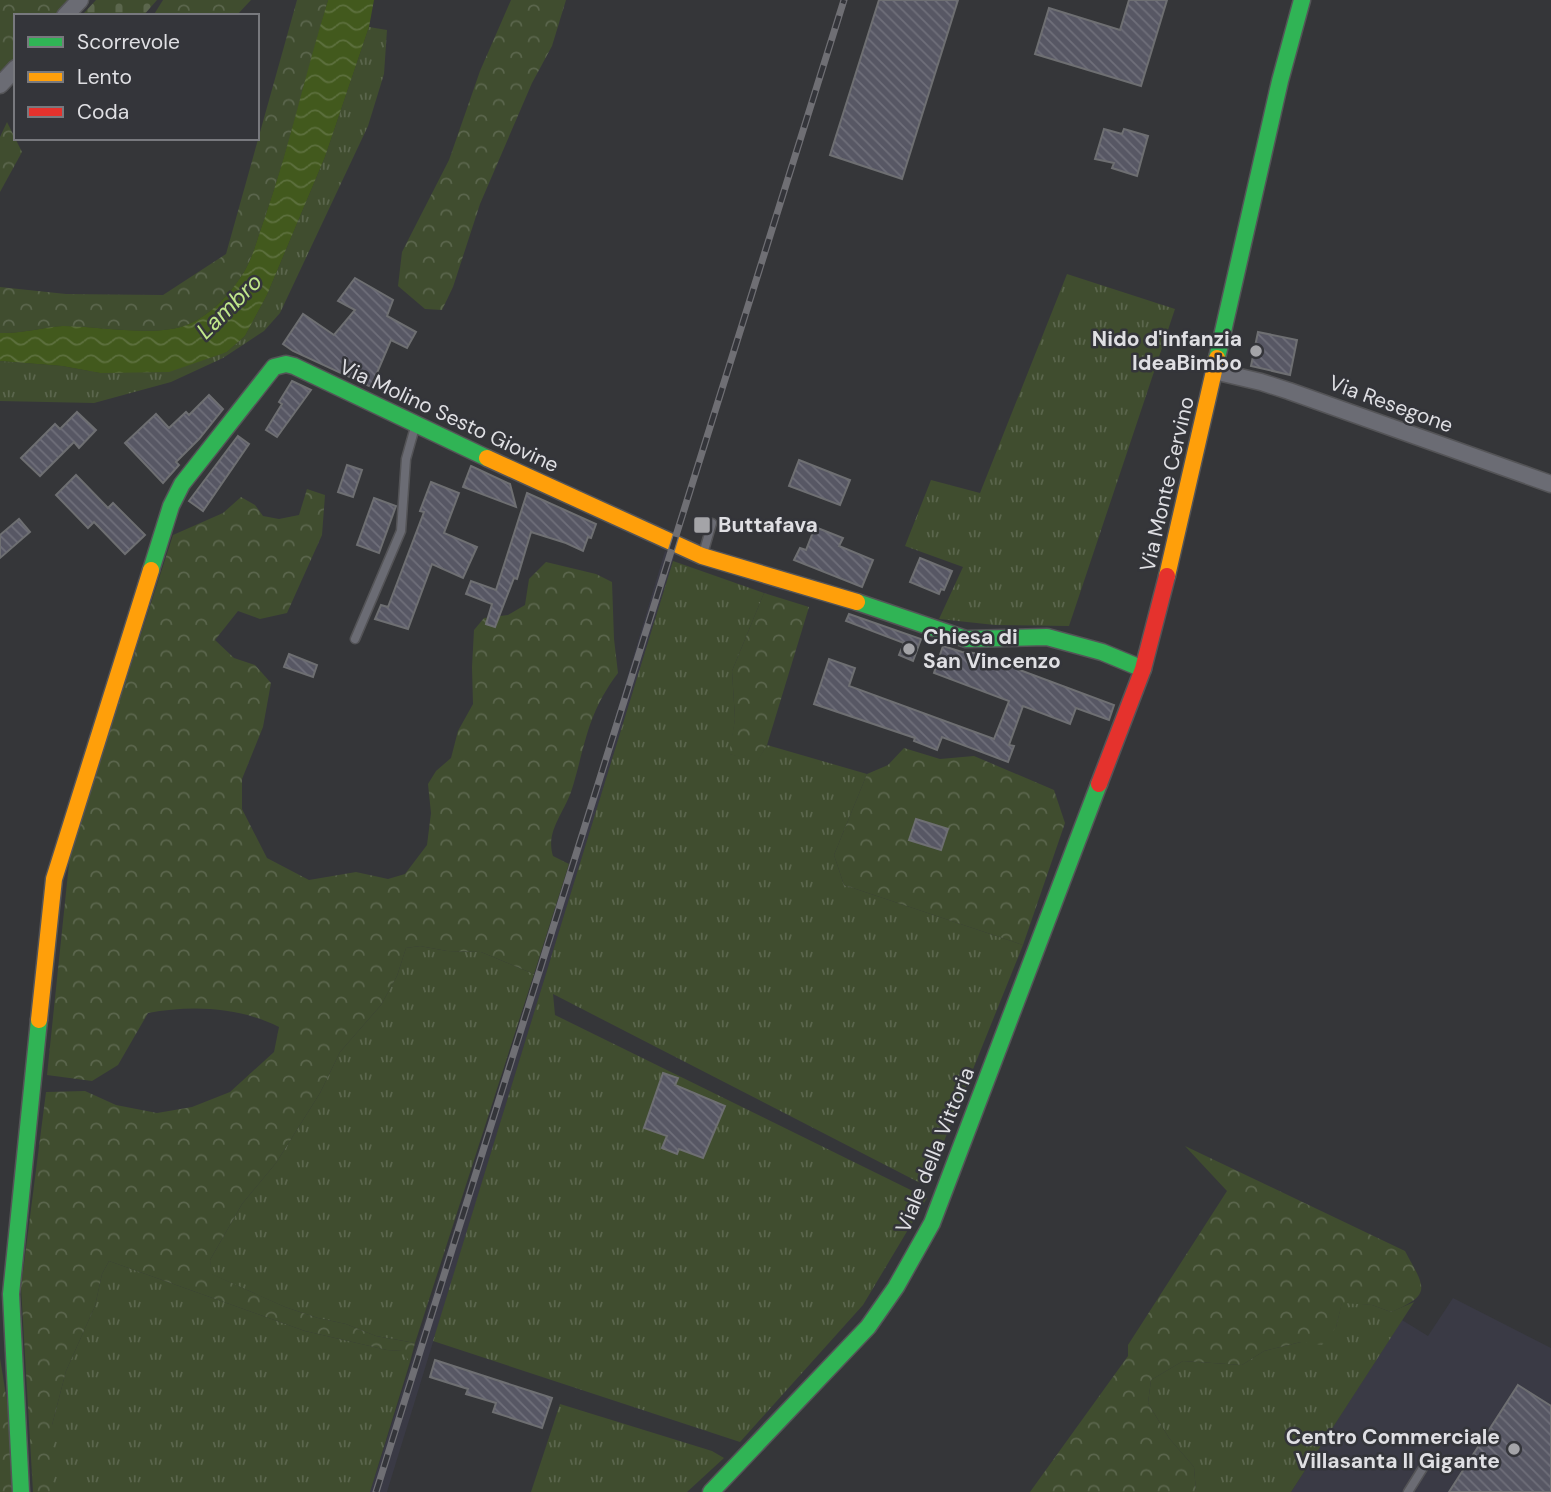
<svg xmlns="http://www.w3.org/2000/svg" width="1551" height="1492" font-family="'DM Sans',sans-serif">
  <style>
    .built { fill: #3a3a45 }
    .grass { fill: url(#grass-tufts) }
    .forest { fill: url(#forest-crowns) }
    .cemetery { fill: url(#cemetery-stones) }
    .water { fill: url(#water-waves) }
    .building { fill: url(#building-back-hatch); stroke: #6e6f72; stroke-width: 2 }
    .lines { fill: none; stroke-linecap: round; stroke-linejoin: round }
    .lane-casing { stroke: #545457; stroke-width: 11 }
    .street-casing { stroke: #545457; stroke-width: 19 }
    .fast-casing { stroke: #545457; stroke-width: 19 }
    .slow-casing { stroke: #545457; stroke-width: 19 }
    .jam-casing { stroke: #545457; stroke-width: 19 }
    .lane { stroke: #6b6c74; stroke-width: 8 }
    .street { stroke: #6b6c74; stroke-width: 16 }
    .fast { stroke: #30b455; stroke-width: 16 }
    .slow { stroke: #ff9f0a; stroke-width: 16 }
    .jam { stroke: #e5322d; stroke-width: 16 }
    .rail-casing { stroke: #6f6f74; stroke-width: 7 }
    .rail { stroke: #34353a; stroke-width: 4.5; stroke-dasharray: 13; stroke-linecap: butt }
    .poi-dot { fill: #a4a4a8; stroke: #34353a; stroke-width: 2.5 }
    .labels { text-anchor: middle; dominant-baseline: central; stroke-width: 5; stroke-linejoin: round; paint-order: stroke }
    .poi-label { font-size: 21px; font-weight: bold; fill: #dfdfe3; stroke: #34353a; text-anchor: end }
    .street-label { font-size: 21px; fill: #dfdfe3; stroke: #34353a }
    .water-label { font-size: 23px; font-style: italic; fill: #c0e78b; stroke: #34353a }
  </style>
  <defs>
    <pattern id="grass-tufts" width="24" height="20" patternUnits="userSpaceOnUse" patternTransform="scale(1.75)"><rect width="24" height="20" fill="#404d2f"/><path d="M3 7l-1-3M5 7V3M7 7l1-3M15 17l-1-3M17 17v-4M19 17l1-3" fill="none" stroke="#5b664d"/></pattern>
    <pattern id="forest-crowns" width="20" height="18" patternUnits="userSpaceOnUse" patternTransform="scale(1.75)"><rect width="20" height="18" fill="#404d2f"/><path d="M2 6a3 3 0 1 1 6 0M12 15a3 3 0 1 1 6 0" fill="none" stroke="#5b664d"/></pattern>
    <pattern id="cemetery-stones" width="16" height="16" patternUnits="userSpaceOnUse" patternTransform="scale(1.75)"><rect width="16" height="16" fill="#404d2f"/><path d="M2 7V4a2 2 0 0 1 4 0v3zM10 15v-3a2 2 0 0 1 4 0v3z" fill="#5b664d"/></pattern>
    <pattern id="water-waves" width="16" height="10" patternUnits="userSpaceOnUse" patternTransform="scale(1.75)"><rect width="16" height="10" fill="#42591d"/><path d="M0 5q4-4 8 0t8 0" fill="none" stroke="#5d703e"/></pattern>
    <pattern id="building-back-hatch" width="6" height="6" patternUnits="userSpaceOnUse" patternTransform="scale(1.75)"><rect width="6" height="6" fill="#575764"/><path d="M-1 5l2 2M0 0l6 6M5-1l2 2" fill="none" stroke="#6f6f7a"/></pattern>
  </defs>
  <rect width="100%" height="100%" fill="#353639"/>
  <g class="built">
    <path d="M665 551 675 554 673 561 387 1492H370L593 792Z"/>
    <path d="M1453 1298 1551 1348V1492H1291L1402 1320 1428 1336Z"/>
  </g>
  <g class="grass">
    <path d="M369 27 387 30 384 74 368 126 280 313 264 331 223 358 171 382 94 403 0 401V361L62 366 100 373 227 352 245 336 267 295 325 157Z"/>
    <path d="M1067 274 1175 309 1069 626 995 625 939 619 963 567 905 546 931 480 980 493Z"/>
    <path d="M673 561 764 593 732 671 735 719 730 754 757 761 767 745 867 774 834 855 844 885 1023 945 926 1186 553 994 555 1015 927 1198 863 1305 740 1442 433 1341Z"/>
    <path d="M420 946 447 951 481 952 534 974 415 1343 376 1336 346 1324 318 1318 285 1307 211 1274 210 1260 242 1204 276 1163 320 1093 340 1052 381 1005 397 976 406 948Z"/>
    <path d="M109 1261 305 1331 387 1350 403 1351 410 1362 370 1492H52V1425L66 1371 95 1306 102 1274Z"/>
    <path d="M1342 1302 1372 1305 1391 1312 1414 1302 1291 1492H1196L1194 1467 1169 1438 1148 1403 1151 1380 1183 1361 1242 1365 1264 1351 1301 1342 1336 1327Z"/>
    <path d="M560 1404 712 1451 724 1458 687 1492H531Z"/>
  </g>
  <g class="forest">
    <path d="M0 0H71L56 16H16V59L0 76Z"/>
    <path d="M163 0H251L236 16H153Z"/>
    <path d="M297 0H328C307 71 290 144 266 214 258 235 253 260 240 278 228 296 210 315 189 324 157 338 100 326 63 326 42 327 22 334 0 333V287L66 294 163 295 226 254Z"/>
    <path d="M511 0H566L552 46 532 83 480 204 453 287 442 310 425 309 398 286 402 252 449 160 480 71Z"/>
    <path d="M7 122 22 152 0 192V137Z"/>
    <path d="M307 489 325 495 322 535 287 613 260 619 238 611 215 640 234 658 255 665 271 683 263 727 242 779V809L267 858 309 880 356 872 388 879 405 874 427 845 431 813 428 784 436 771 451 758 458 731 473 704 472 667 474 630 484 618 508 615 525 605 529 579 546 562 596 574 612 582 614 639 618 673C587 714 586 743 572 789 565 812 545 831 553 856L569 864 534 974 481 952 447 951 420 946 406 948 397 976 381 1005 340 1052 320 1093 276 1163 242 1204 210 1260 212 1274 285 1307 318 1318 346 1324 376 1336 415 1343 410 1362 402 1351 387 1350 305 1331 109 1261 102 1274 95 1306 66 1371 52 1425V1492H33L21 1287 46 1092 85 1091 116 1105 157 1113 192 1107 230 1092 274 1052 279 1027C239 1007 192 1005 148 1013L118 1065 92 1081 47 1075 70 854 173 535 223 513 241 497 255 505 263 516 279 519 299 515Z"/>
    <path d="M764 593 809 607 767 745 757 762 729 754 735 719 732 671Z"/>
    <path d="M904 748 940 759 974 756 1054 790 1065 823 1023 945 844 885 834 855 867 774 888 765Z"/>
    <path d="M1185 1146 1405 1251C1424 1287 1434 1294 1391 1312L1372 1305 1342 1303 1336 1327 1322 1345 1301 1342 1264 1351 1242 1365 1183 1361 1151 1380 1148 1403 1169 1438 1194 1467 1196 1492H1030L1128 1356V1345L1227 1191Z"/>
    <path d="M0 1358 12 1433 16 1492H0Z"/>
  </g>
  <path class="cemetery" d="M96 0H157L143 16H87L84 13Z"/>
  <path class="water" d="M328 0H374L369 27 325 157 267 295 245 336 227 352 169 372 100 373 62 366 0 361V333C22 334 42 327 63 326 100 326 157 338 189 324 210 315 228 296 240 278 253 260 258 235 266 214 290 144 306 71 328 0Z"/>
  <g class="building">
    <path d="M879 0H958L902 179 830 155Z"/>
    <path d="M1129 0H1167L1141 86 1035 54 1049 8 1120 30Z"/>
    <path d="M1104 129 1122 134 1124 129 1148 136 1137 176 1112 168 1114 163 1095 159Z"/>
    <path d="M355 278 393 300 387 316 416 332 407 348 391 340 371 387 293 351 283 344 303 314 334 335 355 310 338 301Z"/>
    <path d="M1258 332 1297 340 1290 375 1251 366Z"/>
    <path d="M292 381 311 390 277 437 266 430 282 404 279 402Z"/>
    <path d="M209 395 223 409 199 439 176 462 179 465 163 483 125 443 156 414 169 428 186 412 189 415Z"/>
    <path d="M77 412 96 430 79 448 74 442 40 476 21 458 55 424 60 429Z"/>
    <path d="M238 436 249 444 203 511 189 501Z"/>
    <path d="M799 460 850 480 840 505 789 486Z"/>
    <path d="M347 465 362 470 353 497 338 492Z"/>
    <path d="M471 466 510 484 516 507 463 487Z"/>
    <path d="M76 475 108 508 113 503 145 535 125 554 94 522 88 528 56 495Z"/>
    <path d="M431 482 459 493 444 533 477 547 463 578 432 564 408 629 375 619 381 605 388 607 424 512 420 511Z"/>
    <path d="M527 493 596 524 591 538 588 537 583 551 566 543 531 532 517 579 514 578 495 627 486 624 492 604 466 594 471 581 496 590Z"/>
    <path d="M374 498 396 506 379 553 357 545Z"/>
    <path d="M19 519 30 532 0 558V535Z"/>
    <path d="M815 527 843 538 839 546 873 560 862 587 794 560 800 548 806 550Z"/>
    <path d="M920 558 952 571 944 590 941 589 939 594 910 582Z"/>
    <path d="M849 614 921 639 913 661 899 655 904 643 846 621Z"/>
    <path d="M943 646 962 652 974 653 1114 705 1109 720 1076 708 1070 724 1023 706 1009 745 1014 746 1008 762 942 737 937 750 914 741 915 738 814 704 829 659 855 668 849 686 994 739 1009 701 934 673Z"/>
    <path d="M289 654 317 665 313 677 284 667Z"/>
    <path d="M916 819 948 829 941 850 909 840Z"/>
    <path d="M663 1073 678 1078 675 1085 725 1106 703 1158 679 1149 677 1154 662 1148 667 1136 644 1128Z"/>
    <path d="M435 1360 552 1398 542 1428 493 1412 496 1403 466 1394 468 1389 430 1377Z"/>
    <path d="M1518 1385 1551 1406V1492H1449Z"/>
  </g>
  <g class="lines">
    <g class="lane-casing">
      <g id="lane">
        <path d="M703 554 712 523"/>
        <path d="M355 639 401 531 406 459 415 427"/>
        <path d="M1408 1492 1428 1460"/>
      </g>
    </g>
    <g class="street-casing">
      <g id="street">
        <path d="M65 16 80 0"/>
        <path d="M0 85 16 68"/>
        <path d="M1214 371 1261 382 1289 391 1551 484"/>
      </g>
    </g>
    <g class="fast-casing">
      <g id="fast">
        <path d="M1217 358 1280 81 1302 0"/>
        <path d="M151 570 171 506 182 484 274 367 286 364 294 366 487 458"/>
        <path d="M857 602 966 639 1047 637 1102 652 1143 669"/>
        <path d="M21 1492 11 1294 39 1020"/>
        <path d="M711 1492 868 1327 896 1287 932 1223 1099 784"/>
      </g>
    </g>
    <g class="slow-casing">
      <g id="slow">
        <path d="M487 458 702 556 857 602"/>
        <path d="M1167 576 1217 358"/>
        <path d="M39 1020 54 879 151 570"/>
      </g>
    </g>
    <g class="jam-casing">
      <path id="jam" d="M1099 784 1143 669 1167 576"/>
    </g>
    <use href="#lane" class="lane"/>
    <use href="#street" class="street"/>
    <use href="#fast" class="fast"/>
    <use href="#slow" class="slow"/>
    <use href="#jam" class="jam"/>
    <g class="rail-casing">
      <path id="rail" d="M376 1492 844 0"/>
    </g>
    <use href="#rail" class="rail"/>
  </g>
  <g class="poi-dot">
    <circle cx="1256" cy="351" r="7"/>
    <rect x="693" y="516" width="18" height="18" rx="3.5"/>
    <circle cx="909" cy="649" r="7"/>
    <circle cx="1514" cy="1449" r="7"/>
  </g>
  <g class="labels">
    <g class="poi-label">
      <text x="1242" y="339">Nido d'infanzia<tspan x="1242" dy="24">IdeaBimbo</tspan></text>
      <text x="718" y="525" text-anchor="start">Buttafava</text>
      <text x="923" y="637" text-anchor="start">Chiesa di<tspan x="923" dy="24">San Vincenzo</tspan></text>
      <text x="1500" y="1437">Centro Commerciale<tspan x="1500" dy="24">Villasanta Il Gigante</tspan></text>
    </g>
    <g class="street-label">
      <text transform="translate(1391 404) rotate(20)">Via Resegone</text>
      <text transform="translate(449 416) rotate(25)">Via Molino Sesto Giovine</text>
      <text transform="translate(1167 484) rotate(-77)">Via Monte Cervino</text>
      <text transform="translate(935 1150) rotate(-68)">Viale della Vittoria</text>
    </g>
    <g class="water-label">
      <text transform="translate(229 306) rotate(-45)">Lambro</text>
    </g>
  </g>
  <rect x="14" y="14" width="245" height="126" fill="#34353a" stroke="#78797e" stroke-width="2"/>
  <rect x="28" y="37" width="35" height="10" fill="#30b455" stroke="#78797e" stroke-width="2"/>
  <text x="77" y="49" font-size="21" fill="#dfdfe3">Scorrevole</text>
  <rect x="28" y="72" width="35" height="10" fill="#ff9f0a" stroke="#78797e" stroke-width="2"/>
  <text x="77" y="84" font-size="21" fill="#dfdfe3">Lento</text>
  <rect x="28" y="107" width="35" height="10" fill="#e5322d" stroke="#78797e" stroke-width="2"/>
  <text x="77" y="119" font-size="21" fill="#dfdfe3">Coda</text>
</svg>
